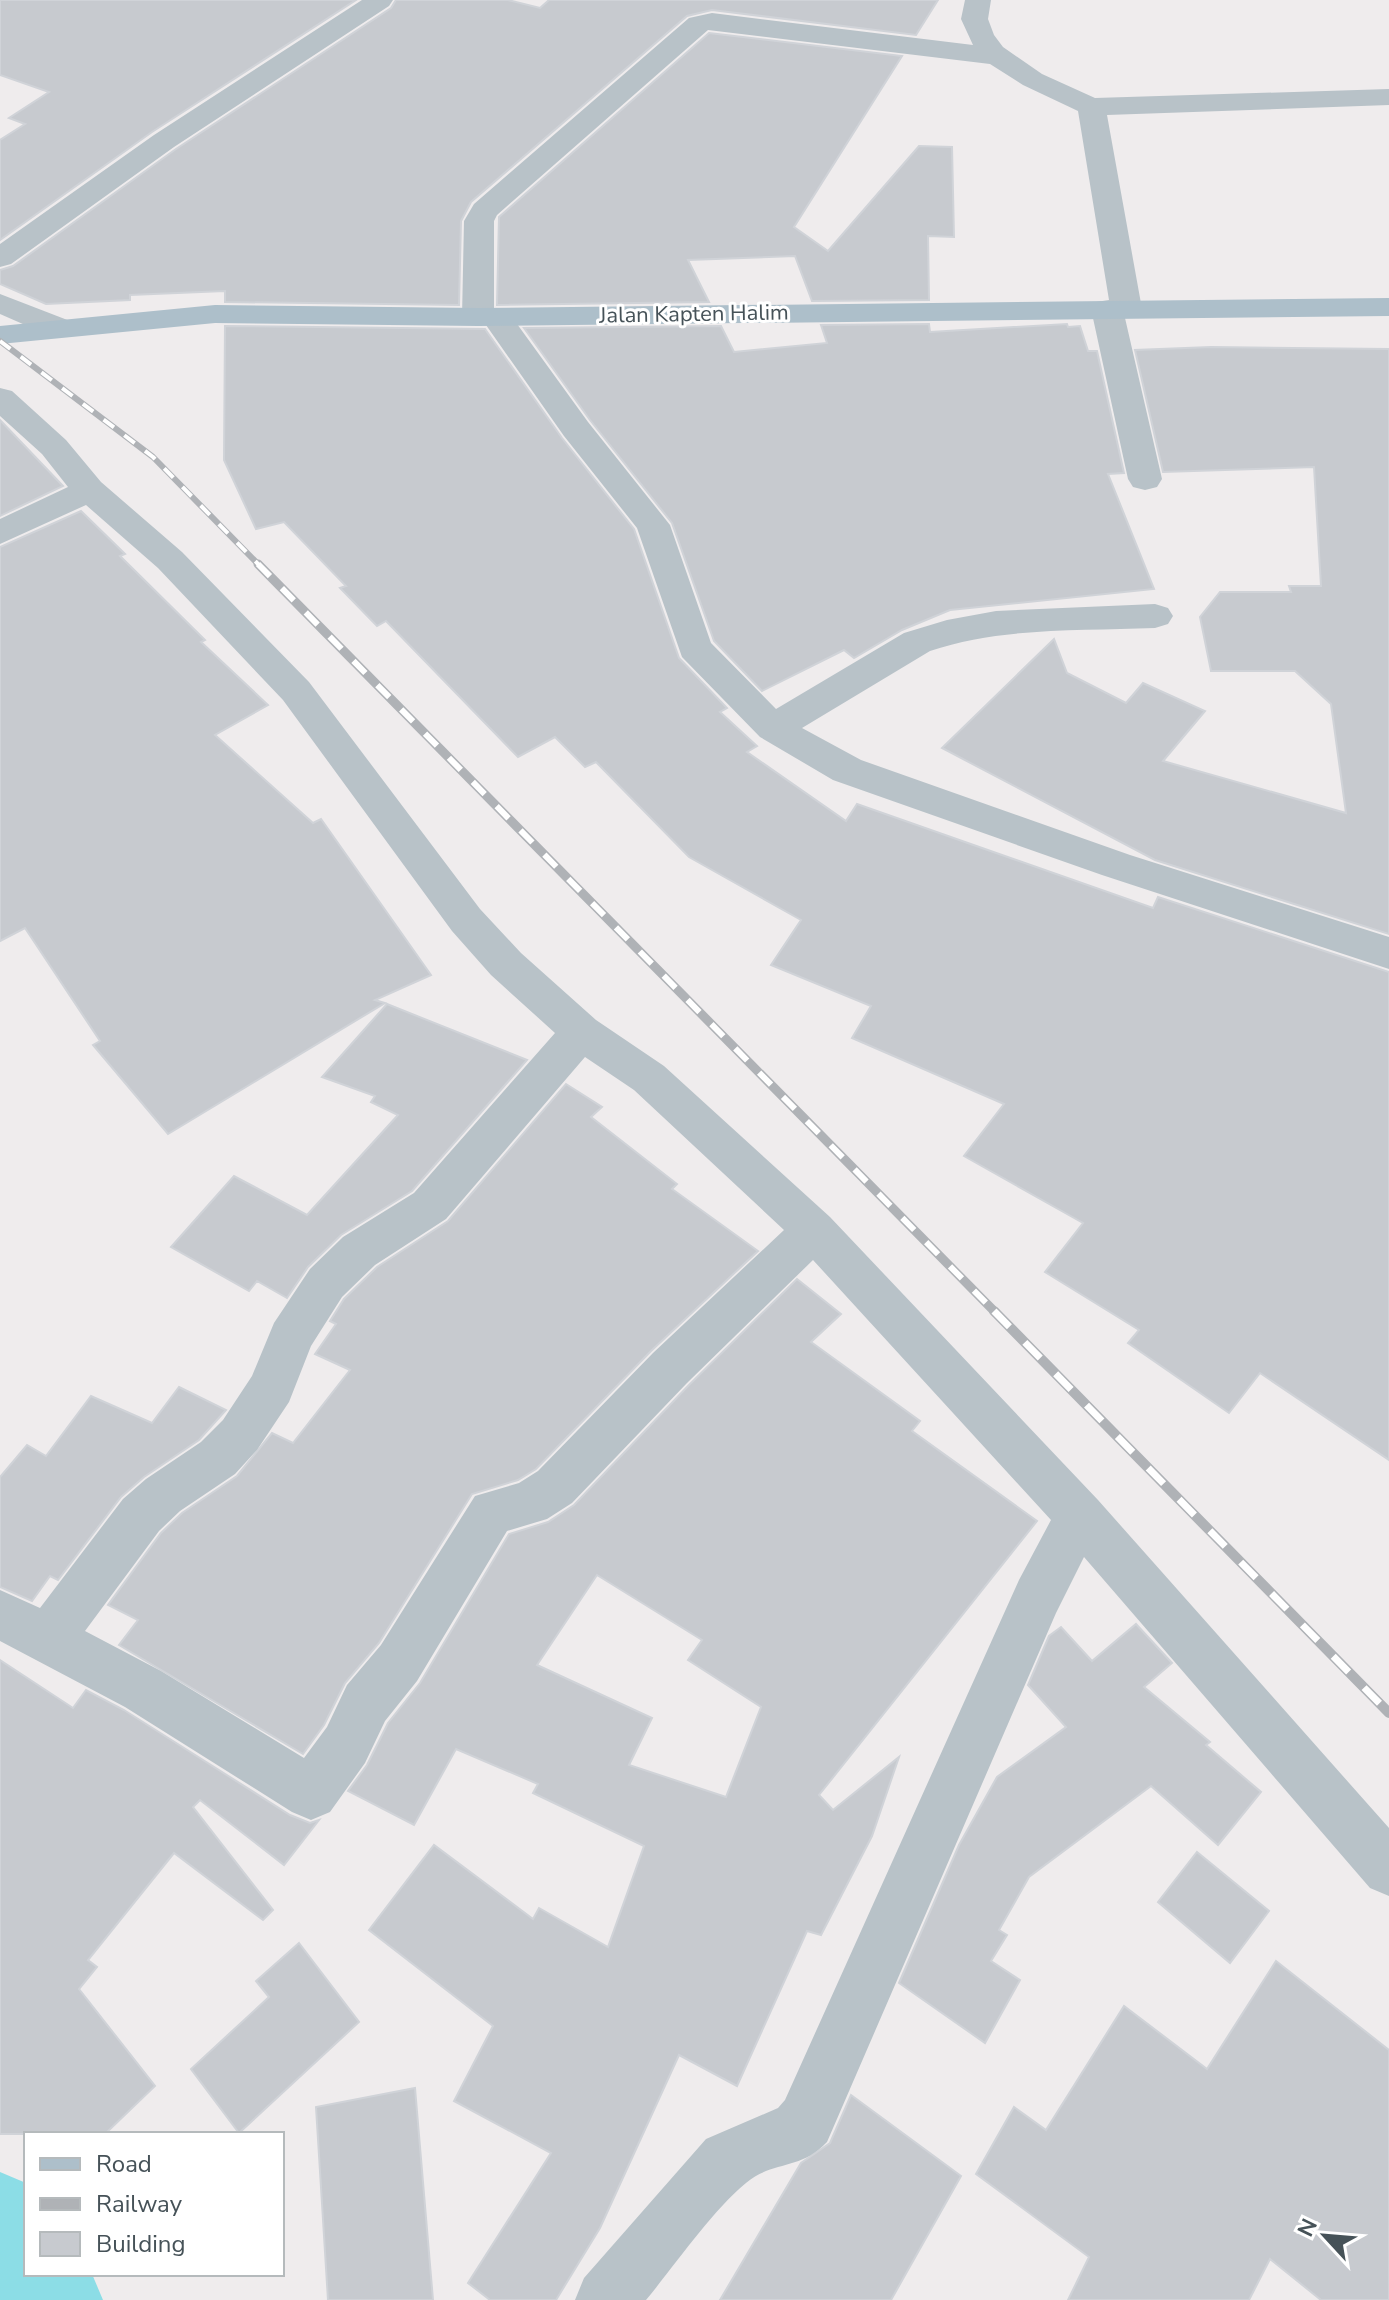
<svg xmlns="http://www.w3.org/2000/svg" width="1389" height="2300" font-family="'Nunito Sans',sans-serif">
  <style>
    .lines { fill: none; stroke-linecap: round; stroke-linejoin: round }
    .river { fill: #8cdde6; fill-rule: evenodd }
    .building { fill: #c7cacf; stroke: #d0d3d8; stroke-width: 2; fill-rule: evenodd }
    .minor { fill: #b8c2c8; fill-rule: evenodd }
    .major { fill: #adbfca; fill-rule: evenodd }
    .rail-far2-casing { stroke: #afb2b6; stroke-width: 6 }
    .rail-far1-casing { stroke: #afb2b6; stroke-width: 9 }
    .rail-casing { stroke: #afb2b6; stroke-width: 10 }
    .rail-far2 { stroke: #fff; stroke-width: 4; stroke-dasharray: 13; stroke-linecap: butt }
    .rail-far1 { stroke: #fff; stroke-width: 6; stroke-dasharray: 17; stroke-linecap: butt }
    .rail { stroke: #fff; stroke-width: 7; stroke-dasharray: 22; stroke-linecap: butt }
    .labels { text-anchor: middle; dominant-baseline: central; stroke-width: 6; stroke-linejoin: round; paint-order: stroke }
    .far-street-label { font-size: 22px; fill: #465258; stroke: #fff }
  </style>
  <rect width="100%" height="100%" fill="#efeced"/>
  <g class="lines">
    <path class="river" d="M0 2172 26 2183V2274H92L103 2300H0Z"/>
  </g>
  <g class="building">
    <path d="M0 0H356L152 132 0 240V140L25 124 9 118 49 92 0 75Z"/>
    <path d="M396 0H508L540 8 549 0H938L916 35 712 10 687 16 471 202 461 221 459 305 225 302V291L130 295V300L46 304 0 284V270L13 266 176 149 391 8Z"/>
    <path d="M709 33 902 56 794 227 828 251 919 146 952 147 954 237 928 236 929 300 812 301 795 256 688 260 709 302 497 305 499 217Z"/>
    <path d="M929 324 930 332 1067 324 1068 327 1080 326 1088 351H1097L1124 473 1108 474 1154 589 950 610 902 630 854 658 844 650 762 691 714 641 672 523 590 420 524 328 721 326 734 352 827 343 821 325Z"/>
    <path d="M225 326 485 329 562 438 634 529 679 658 727 708 720 712 757 746 747 752 846 821 857 804 1153 908 1158 897 1389 972V1460L1260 1373 1229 1413 1128 1343 1139 1330 1045 1272 1083 1223 964 1156 1004 1104 852 1038 871 1006 771 965 801 920 689 857 596 762 585 767 555 737 518 757 386 621 377 626 340 588 346 586 284 522 256 529 224 460Z"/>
    <path d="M1211 347 1389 349V934L1155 860 942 748 1054 639 1067 673 1126 703 1143 683 1205 711 1163 761 1346 813 1331 704 1295 671H1211L1200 617 1220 592H1291L1289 586H1321L1314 467 1163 472 1135 350Z"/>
    <path d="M0 420 63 486 0 516Z"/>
    <path d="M81 511 125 554 120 556 205 640 201 642 268 705 215 735 313 823 321 819 431 975 375 1000 385 1003 168 1134 93 1045 100 1041 25 928 0 941V547Z"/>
    <path d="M387 1004 527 1060 412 1191 341 1235 308 1267 287 1298 257 1281 249 1291 171 1247 234 1176 307 1215 398 1115 371 1102 375 1096 322 1077Z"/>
    <path d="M566 1084 602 1107 591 1117 677 1184 672 1189 758 1251 651 1351 536 1469 518 1480 472 1494 379 1643 345 1683 324 1725 303 1754 119 1645 138 1620 108 1605 161 1533 182 1513 237 1476 272 1433 293 1443 350 1370 315 1354 336 1324 330 1321 344 1299 377 1267 448 1221Z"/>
    <path d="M797 1279 841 1314 811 1342 920 1421 912 1431 1037 1521 819 1795 833 1810 899 1757 872 1836 821 1935 807 1931 737 2086 679 2055 600 2228 556 2300H490L468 2283 551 2153 454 2101 493 2026 369 1930 434 1845 533 1919 539 1908 608 1947 644 1846 533 1793 538 1784 456 1749 414 1825 348 1791 367 1765 388 1723 420 1683 509 1534 548 1522 574 1505 689 1385ZM597 1575 702 1640 688 1660 761 1707 726 1797 629 1765 652 1718 537 1665Z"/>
    <path d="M179 1387 226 1410 199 1440 144 1477 121 1497 58 1580 50 1576 32 1601 0 1587V1477L27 1445 46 1456 91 1396 152 1423Z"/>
    <path d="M1136 1624 1172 1663 1144 1687 1210 1742 1206 1745 1261 1792 1218 1845 1151 1786 1029 1877 999 1930 1007 1935 991 1961 1020 1980 985 2043 899 1983 959 1845 997 1777 1066 1727 1028 1685 1049 1636 1061 1627 1092 1661Z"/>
    <path d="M0 1660 73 1708 86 1690 124 1710 290 1815 310 1823 319 1820 284 1865 200 1800 193 1807 273 1910 263 1920 174 1853 88 1960 97 1967 79 1989 155 2086 105 2134H0Z"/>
    <path d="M1197 1852 1269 1911 1230 1963 1158 1902Z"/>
    <path d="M299 1943 359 2022 239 2133 191 2069 269 1997 256 1981Z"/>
    <path d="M1276 1961 1389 2050V2300H1321L1270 2259 1249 2300H1068L1089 2257 976 2174 1014 2107 1046 2130 1124 2006 1207 2069Z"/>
    <path d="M415 2088 433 2300H328L316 2107Z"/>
    <path d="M851 2095 961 2176 891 2300H720L801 2163 830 2143Z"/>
  </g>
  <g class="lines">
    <g class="minor">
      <path d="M362 0H393L389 6 174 147 11 264 0 267V244L154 135Z"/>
      <path d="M965 0H991L988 19 994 35 1003 47 1042 74 1095 98 1389 89V105L1107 115 1142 309 1137 316 1125 318 1162 479 1157 487 1145 490 1133 487 1128 479 1091 309 1096 302 1109 300 1078 111 1023 85 990 64 708 30 497 215 494 221V308L507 310 588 422 670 525 711 643 776 709 904 633 947 620 996 611 1155 604 1168 608 1173 616 1168 624 1155 628C1080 631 1001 627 930 651L802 728 861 760 1130 855 1389 937V969L1102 875 833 780 760 737 682 657 637 528 564 436 486 325 467 324 462 317 464 221 474 204 689 18 712 13 973 45 961 19Z"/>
      <path d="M0 294 70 321 75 328 70 335 59 337 48 335 0 314Z"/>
      <path d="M0 388 12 391 66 440 101 482 182 552 309 682 480 909 521 953 596 1020 664 1066 830 1217 1098 1500 1389 1828V1896L1370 1888 1084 1557 1056 1613 827 2142C800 2171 773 2160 746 2183 711 2212 676 2264 646 2300H575L584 2278 706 2139 778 2108 785 2100 1019 1580 1051 1520 813 1260 687 1383 572 1503 547 1519 507 1531 417 1681 385 1721 365 1763 330 1812 311 1820 292 1812 125 1707 0 1641V1590L40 1608 123 1499 146 1479 201 1442 223 1420 252 1376 274 1323 310 1269 343 1237 414 1193 555 1033 491 975 452 931 283 700 158 568 86 505 0 544V519L68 487 42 454 0 416ZM585 1057 634 1090 784 1230 653 1353 538 1471 519 1483 475 1496 381 1645 347 1685 327 1727 304 1758 161 1671 85 1631 159 1531 180 1511 235 1474 257 1450 289 1402 311 1346 342 1297 375 1265 446 1219Z"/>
    </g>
    <path class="major" d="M1389 298V316L478 326 215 323 0 344V326L215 305 478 308Z"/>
    <g class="rail-far2-casing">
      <path id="rail-far2" d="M0 341 153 457 260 566"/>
    </g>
    <g class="rail-far1-casing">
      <path id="rail-far1" d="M258 564 996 1313"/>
    </g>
    <g class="rail-casing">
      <path id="rail" d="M994 1311 1389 1713"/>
    </g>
    <use href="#rail-far2" class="rail-far2"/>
    <use href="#rail-far1" class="rail-far1"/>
    <use href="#rail" class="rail"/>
  </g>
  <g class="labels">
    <g class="far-street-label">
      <text transform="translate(694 314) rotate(-1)">Jalan Kapten Halim</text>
    </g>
  </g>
  <rect x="24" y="2132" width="260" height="144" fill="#ffffff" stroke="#b5babc" stroke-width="2"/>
  <rect x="40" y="2158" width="40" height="12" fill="#adbfca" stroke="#b5babc" stroke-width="2"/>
  <text x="96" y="2172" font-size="24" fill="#465258">Road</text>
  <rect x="40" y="2198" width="40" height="12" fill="#afb2b6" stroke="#b5babc" stroke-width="2"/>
  <text x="96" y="2212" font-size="24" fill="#465258">Railway</text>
  <rect x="40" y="2232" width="40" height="24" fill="#c7cacf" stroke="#b5babc" stroke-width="2"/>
  <text x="96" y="2252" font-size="24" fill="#465258">Building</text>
  <g transform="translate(1325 2236) rotate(296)" stroke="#ffffff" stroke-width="6" paint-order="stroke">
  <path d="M0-6L14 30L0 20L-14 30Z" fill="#465258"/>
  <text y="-12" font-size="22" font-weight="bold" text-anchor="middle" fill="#465258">N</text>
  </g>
</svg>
